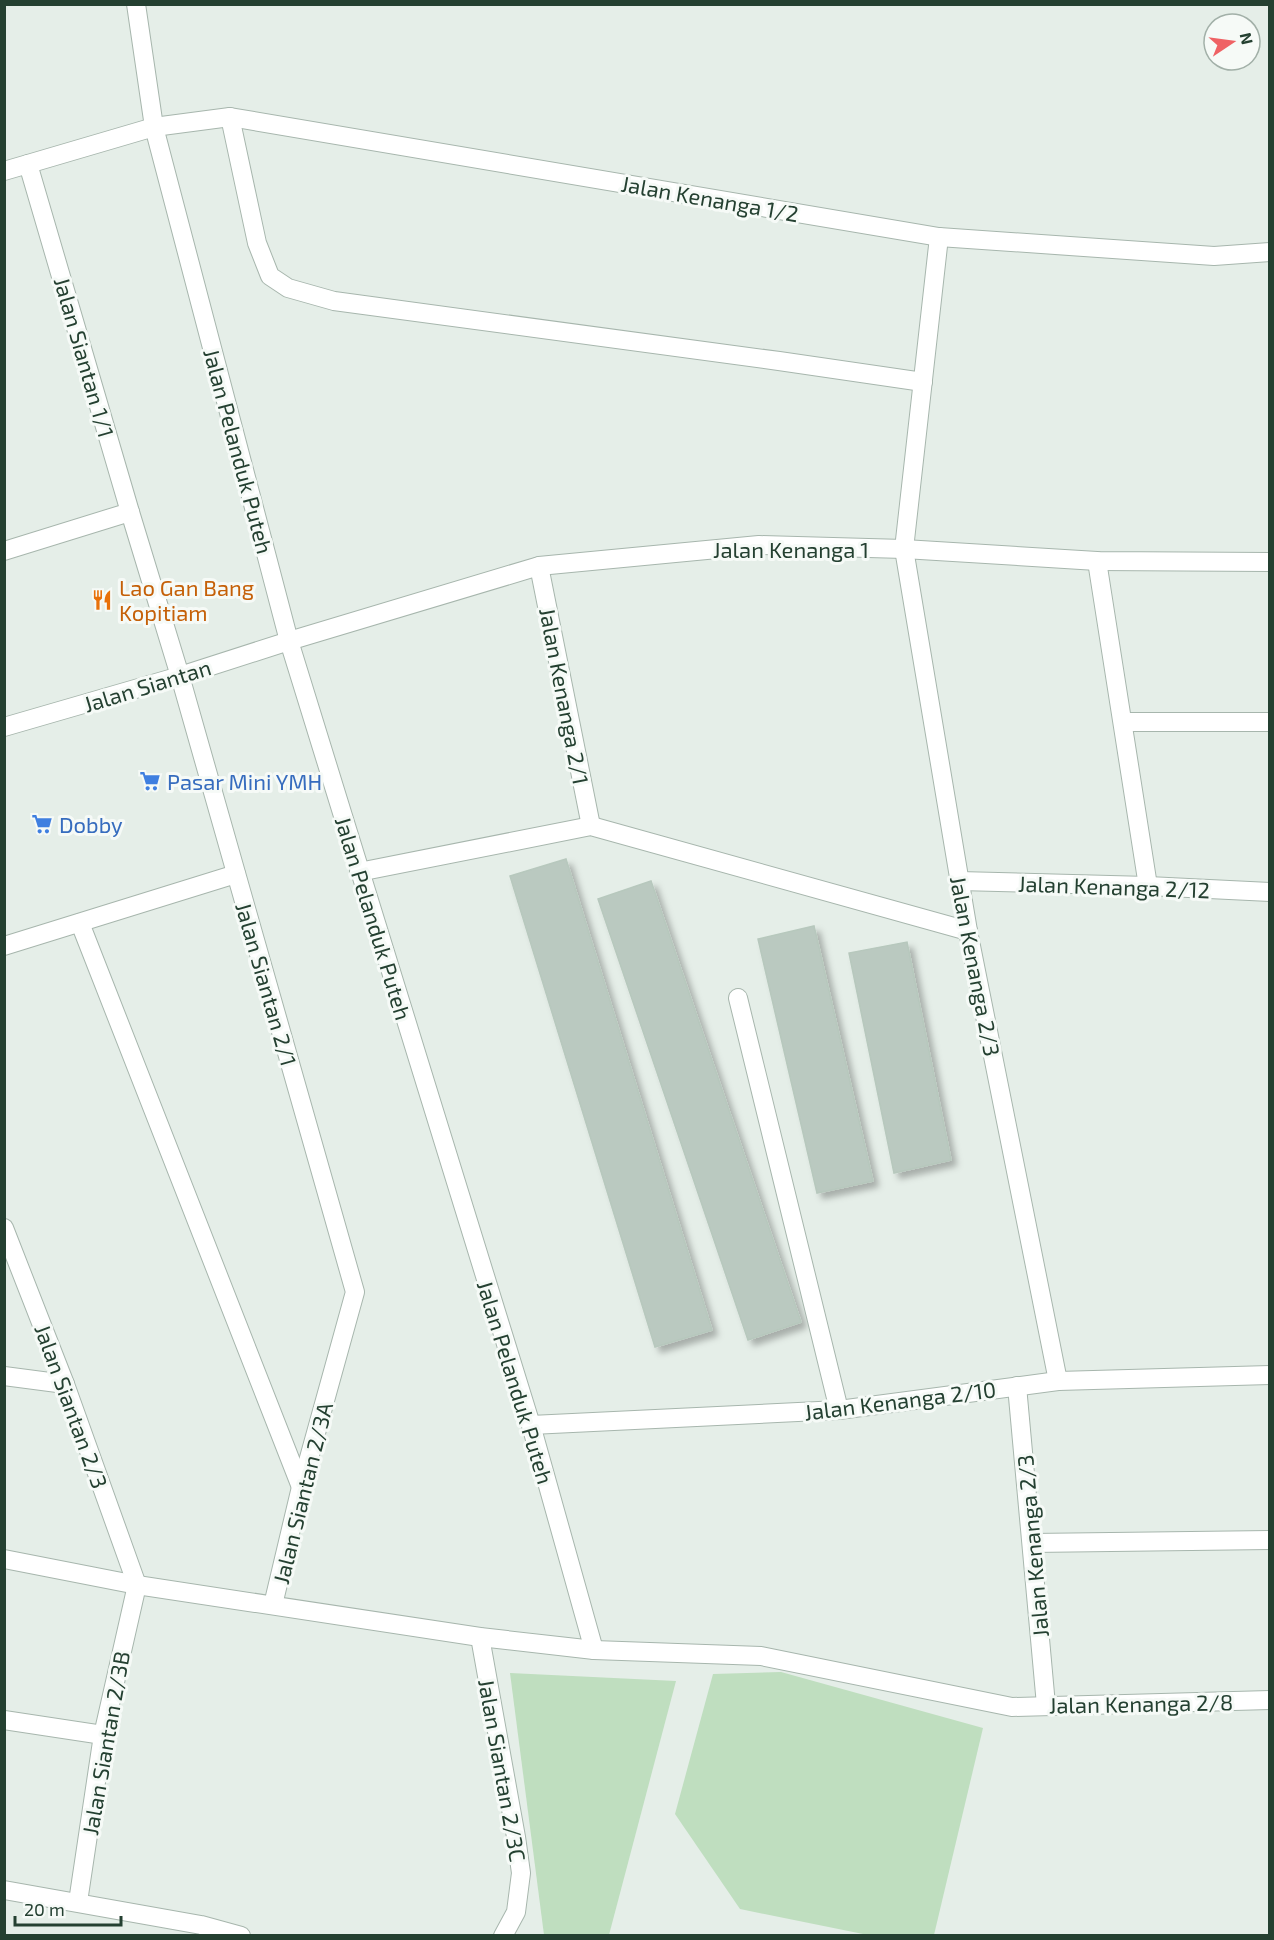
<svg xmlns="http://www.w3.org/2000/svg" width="1274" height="1940" font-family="'Exo 2',sans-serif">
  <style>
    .green { fill: #bfdebf }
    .building { fill: #bac9c0; stroke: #b7c8bd; stroke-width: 1.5; filter: url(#shadow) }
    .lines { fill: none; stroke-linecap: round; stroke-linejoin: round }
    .lane-casing { stroke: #a7b6ad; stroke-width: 20 }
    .street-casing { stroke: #a7b6ad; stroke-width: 20 }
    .lane { stroke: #fff; stroke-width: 18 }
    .street { stroke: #fff; stroke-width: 18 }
    .labels { text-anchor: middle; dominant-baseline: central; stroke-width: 6; stroke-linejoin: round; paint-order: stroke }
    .street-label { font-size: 22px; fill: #244031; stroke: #f6faf7 }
    .food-label { font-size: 22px; fill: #c56008; stroke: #f6faf7; text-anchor: start }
    .shop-label { font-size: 22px; fill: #366cbe; stroke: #f6faf7; text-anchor: start }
  </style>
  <defs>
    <filter id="shadow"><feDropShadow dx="5.5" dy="5.5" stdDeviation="3" flood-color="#0004"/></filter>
  </defs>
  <rect width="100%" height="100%" fill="#e5eee8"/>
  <g class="green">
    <path d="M781 1672 983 1728 934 1935H868L740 1909 675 1814 713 1674Z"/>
    <path d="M510 1673 676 1681 609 1935H544Z"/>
  </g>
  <g class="building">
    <path d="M566 859 712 1330 655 1347 510 876Z"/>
    <path d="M651 881 801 1322 748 1340 598 899Z"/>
    <path d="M814 926 873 1181 817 1193 758 939Z"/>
    <path d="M907 942 951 1160 894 1173 849 953Z"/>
  </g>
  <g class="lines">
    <g class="lane-casing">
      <g id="lane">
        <path d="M230 117 257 243 270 276 288 288 334 301 779 361 923 382"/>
        <path d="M4 171 28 164"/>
        <path d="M904 549 939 237"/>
        <path d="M4 551 130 512"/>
        <path d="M1097 561 1148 886"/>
        <path d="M1123 722H1270"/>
        <path d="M359 872 591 826 968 931"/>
        <path d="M80 923 301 1487"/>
        <path d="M4 946 236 874"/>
        <path d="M738 998 839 1410"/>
        <path d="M4 1376 65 1384"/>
        <path d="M1032 1543 1270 1540"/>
        <path d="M4 1720 103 1735"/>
      </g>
    </g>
    <g class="street-casing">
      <g id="street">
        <path d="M136 4 154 127 289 641 531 1425 594 1650"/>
        <path d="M904 549 968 931 1058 1381"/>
        <path d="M539 566 591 826"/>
        <path d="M4 727 180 676 289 641 539 566 759 545 904 549 1097 561 1270 562"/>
        <path d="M959 881 1148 886 1270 892"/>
        <path d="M4 1228 65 1384 137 1585 103 1735 78 1902"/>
        <path d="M1017 1386 1046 1705"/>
        <path d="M531 1425 839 1410 1058 1381 1270 1375"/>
        <path d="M4 1559 137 1585 480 1637 594 1650 761 1656 1012 1707 1270 1700"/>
        <path d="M273 1605 301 1487 355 1292 180 676 130 512 28 164 154 127 230 117 939 237 1214 256 1270 252"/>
        <path d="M480 1637 516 1837 521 1873 516 1912 503 1936"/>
        <path d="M4 1890 201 1925 241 1936"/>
      </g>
    </g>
    <use href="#lane" class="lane"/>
    <use href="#street" class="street"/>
  </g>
  <defs>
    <g id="restaurant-bare" transform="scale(1.62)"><path d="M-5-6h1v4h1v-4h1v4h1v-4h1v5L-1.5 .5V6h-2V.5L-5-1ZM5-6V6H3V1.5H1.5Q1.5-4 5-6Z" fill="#e8710a" stroke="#f6faf7" stroke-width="2.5" paint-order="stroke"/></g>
    <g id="supermarket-bare" transform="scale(1.62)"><path d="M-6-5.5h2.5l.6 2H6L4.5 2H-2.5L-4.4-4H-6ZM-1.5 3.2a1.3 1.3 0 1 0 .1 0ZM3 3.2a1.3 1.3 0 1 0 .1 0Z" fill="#3f7fe0" stroke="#f6faf7" stroke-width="2.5" paint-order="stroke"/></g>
  </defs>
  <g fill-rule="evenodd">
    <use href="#restaurant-bare" x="102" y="600"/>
    <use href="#supermarket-bare" x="150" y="781"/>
    <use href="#supermarket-bare" x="42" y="824"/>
  </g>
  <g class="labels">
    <g class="street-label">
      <text transform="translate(710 198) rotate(10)">Jalan Kenanga 1/2</text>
      <text transform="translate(85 357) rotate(74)">Jalan Siantan 1/1</text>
      <text transform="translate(239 451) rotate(75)">Jalan Pelanduk Puteh</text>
      <text x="791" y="549">Jalan Kenanga 1</text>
      <text transform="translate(147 685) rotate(-17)">Jalan Siantan</text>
      <text transform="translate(565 696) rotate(79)">Jalan Kenanga 2/1</text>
      <text transform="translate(1114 886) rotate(2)">Jalan Kenanga 2/12</text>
      <text transform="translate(374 918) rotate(73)">Jalan Pelanduk Puteh</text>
      <text transform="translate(976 966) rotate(79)">Jalan Kenanga 2/3</text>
      <text transform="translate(267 984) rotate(74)">Jalan Siantan 2/1</text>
      <text transform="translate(516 1382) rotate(73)">Jalan Pelanduk Puteh</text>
      <text transform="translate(900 1400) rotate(-7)">Jalan Kenanga 2/10</text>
      <text transform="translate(72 1406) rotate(70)">Jalan Siantan 2/3</text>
      <text transform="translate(302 1493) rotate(-76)">Jalan Siantan 2/3A</text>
      <text transform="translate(1032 1546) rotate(-95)">Jalan Kenanga 2/3</text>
      <text transform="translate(1141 1703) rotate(-1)">Jalan Kenanga 2/8</text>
      <text transform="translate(105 1743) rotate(-80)">Jalan Siantan 2/3B</text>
      <text transform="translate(503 1770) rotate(80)">Jalan Siantan 2/3C</text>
    </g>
    <g class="food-label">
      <text x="119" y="587">Lao Gan Bang<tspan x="119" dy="25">Kopitiam</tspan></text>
    </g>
    <g class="shop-label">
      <text x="167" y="781">Pasar Mini YMH</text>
      <text x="59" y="824">Dobby</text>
    </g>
  </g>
  <rect width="1274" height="1940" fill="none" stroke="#244031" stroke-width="12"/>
  <g transform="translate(1232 42) rotate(77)"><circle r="28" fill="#f6faf7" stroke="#a2b0a8" stroke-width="1.5"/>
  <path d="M0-4.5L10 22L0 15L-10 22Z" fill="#ef6265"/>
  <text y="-9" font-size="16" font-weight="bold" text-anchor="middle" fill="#244031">N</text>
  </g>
  <path d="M15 1916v9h106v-9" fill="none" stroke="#244031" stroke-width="3"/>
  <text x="24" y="1916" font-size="18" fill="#244031" stroke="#f6faf7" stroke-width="4.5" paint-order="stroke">20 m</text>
</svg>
